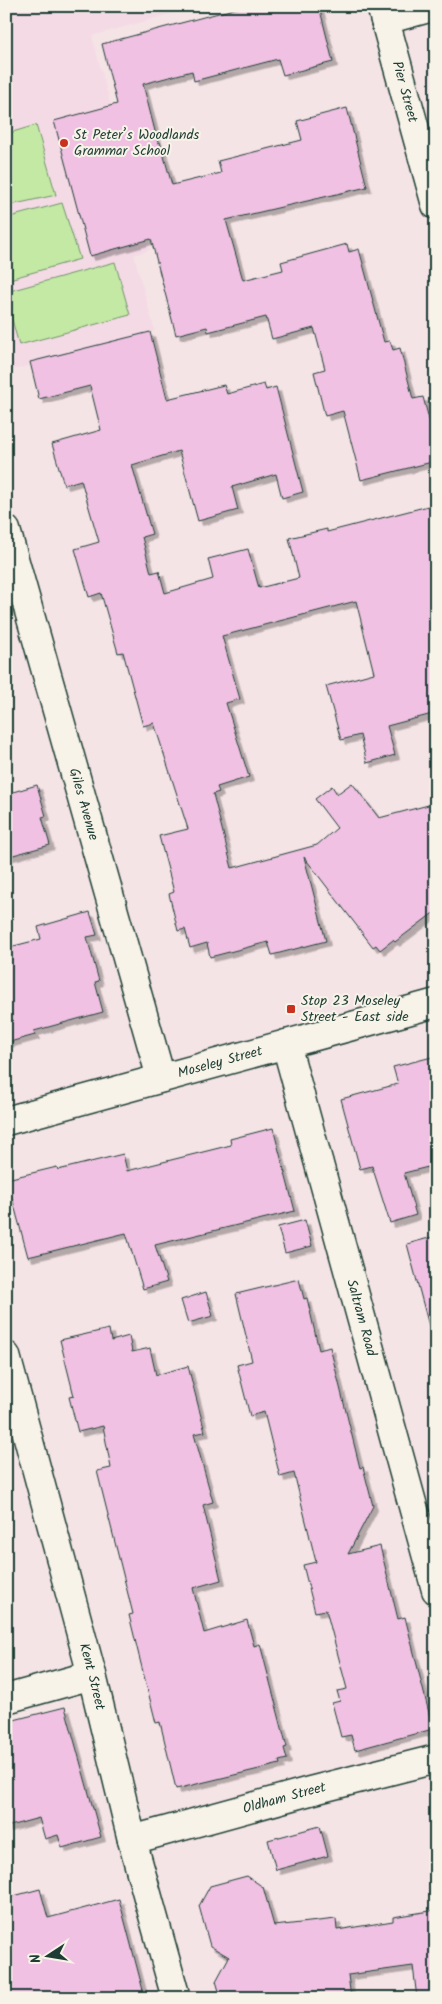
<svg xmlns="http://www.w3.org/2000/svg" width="442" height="2004" font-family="Kalam,sans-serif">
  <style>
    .built { fill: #f4dae5 }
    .green { fill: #c3e9a4; stroke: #71936c }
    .building { fill: #f0c1e3; stroke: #1f3d34; filter: url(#shadow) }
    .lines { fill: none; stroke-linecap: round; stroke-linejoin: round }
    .minor-casing { stroke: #1f3d34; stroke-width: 31 }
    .minor { stroke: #f7f3e8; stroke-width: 28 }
    .poi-dot { fill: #c8321e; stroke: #f7f3e8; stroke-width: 2 }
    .labels { text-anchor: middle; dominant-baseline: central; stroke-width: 4; stroke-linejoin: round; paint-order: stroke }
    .street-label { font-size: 14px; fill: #1f3d34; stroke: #f7f3e8 }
    .poi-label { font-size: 14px; fill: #1f3d34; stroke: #f7f3e8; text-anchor: start }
  </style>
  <defs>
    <filter id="shadow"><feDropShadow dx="4.5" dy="4.5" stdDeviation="0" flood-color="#0004"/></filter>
  </defs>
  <rect width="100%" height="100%" fill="#f5e4e6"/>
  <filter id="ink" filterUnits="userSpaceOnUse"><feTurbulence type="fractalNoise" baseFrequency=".02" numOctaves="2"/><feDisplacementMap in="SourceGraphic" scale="10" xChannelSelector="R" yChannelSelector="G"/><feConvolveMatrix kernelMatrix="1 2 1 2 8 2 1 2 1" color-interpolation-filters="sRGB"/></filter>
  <g filter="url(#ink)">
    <path class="built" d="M6 6H199L92 36 150 250 134 255 155 331 6 372Z"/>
    <g class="green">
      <path d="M36 125 56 195 6 206V134Z"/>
      <path d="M62 203 80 259 6 280V218Z"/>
      <path d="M115 262 130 315 19 345 6 298V292Z"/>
    </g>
    <g class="building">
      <path d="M245 6H319L333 62 283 75 278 59 194 81 192 71 143 84 158 143 160 142 172 185 221 173 218 161 302 140 297 121 347 108 367 187 226 220 243 280 283 270 281 262 347 244 349 252 359 249 384 342 390 341 393 350 400 348 413 399 423 397 436 445V461L361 480 343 411 325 416 314 372 325 369 314 328 272 339 266 317 208 332 207 327 176 335 151 239 90 256 54 121 117 104 102 44Z"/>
      <path d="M150 332 167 399 224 385 227 394 264 384 266 390 276 387 303 492 282 498 276 474 232 487 238 510 198 521 179 451 132 465 152 534 142 537 151 573 159 571 165 593 213 579 208 559 248 549 259 588 299 578 289 538 327 529V532L436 504V713L387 726 395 755 367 763 360 735 341 740 326 686 374 673 356 601 222 636 240 699 226 703 249 777 217 787 219 792 213 794 232 868 317 845 337 828 315 799 332 786 337 794 352 783 379 818 436 803V911L395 942 393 940 380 950 376 945 373 947 304 857 326 941 272 955 268 942 210 957 207 943 190 948 185 929 178 931 169 894 174 892 159 836 188 829 154 723 143 726 123 652 118 653 101 593 89 597 75 549 99 542 81 480 64 485 52 444 101 430 90 386 39 399 30 362Z"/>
      <path d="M37 785 46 816 42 817 50 845 6 857V794Z"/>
      <path d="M90 912 97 935 87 937 99 981 95 982 103 1012 34 1031 35 1035 6 1043V948L41 939 38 927Z"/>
      <path d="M436 1056V1165L404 1173 416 1215 390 1223 372 1166 360 1169 341 1099 398 1084 393 1067Z"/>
      <path d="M273 1128 295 1211 155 1245 167 1282 143 1289 126 1233 28 1257 7 1179 57 1167 58 1170 123 1154 127 1171 231 1145 230 1139Z"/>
      <path d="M305 1220 312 1246 285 1253 278 1227Z"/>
      <path d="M436 1236V1325L429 1326 407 1244Z"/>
      <path d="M299 1279 304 1299 307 1298 319 1350 330 1347 360 1468 363 1467 373 1506 348 1554 380 1546 398 1619 405 1617 433 1729 355 1750 351 1735 341 1737 332 1703 340 1701 337 1691 347 1689 326 1610 315 1612 303 1565 316 1562 294 1473 280 1477 264 1412 250 1416 237 1365 252 1361 236 1294Z"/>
      <path d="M206 1292 213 1316 188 1323 181 1300Z"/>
      <path d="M109 1329 111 1341 129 1336 132 1352 150 1348 156 1375 188 1366 205 1432 194 1434 213 1502 203 1505 221 1580 193 1588 204 1633 247 1620 254 1646 260 1644 287 1747 284 1748 287 1759 279 1761 280 1764 176 1789 160 1722 156 1723 141 1664 129 1615 133 1614 97 1471 111 1468 103 1426 78 1432 69 1397 74 1396 60 1340Z"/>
      <path d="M65 1707 101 1837 62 1848 58 1835 45 1839 39 1818 6 1827V1722Z"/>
      <path d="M320 1826 328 1856 276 1870 268 1840Z"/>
      <path d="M247 1876 263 1887 274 1926 336 1919 337 1930 393 1921V1917L436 1910V1998H417L413 1966 348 1975 351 1998H221L216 1981 229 1957 210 1946 199 1906 210 1886Z"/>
      <path d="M40 1889 48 1918 119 1899 145 1998H6V1898Z"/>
    </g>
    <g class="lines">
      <g class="minor-casing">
        <g id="minor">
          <path id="s1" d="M381 6 436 205"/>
          <path d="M385 20 436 6"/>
          <path id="s2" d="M6 530 161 1078"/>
          <path id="s3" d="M286 1044 436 1590"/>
          <path id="s4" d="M6 1121 436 1003"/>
          <path id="s5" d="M6 1356 92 1675 132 1840 176 1998"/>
          <path d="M6 1699 92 1675"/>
          <path id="s6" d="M132 1840 310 1791 436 1759"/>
        </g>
      </g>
      <use href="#minor" class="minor"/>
    </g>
  </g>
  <g class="poi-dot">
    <circle cx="64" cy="143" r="5"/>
    <rect x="286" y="1004" width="10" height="10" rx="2.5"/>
  </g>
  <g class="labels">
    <g class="street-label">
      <text stroke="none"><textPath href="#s1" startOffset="89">Pier Street</textPath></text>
      <text stroke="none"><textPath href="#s2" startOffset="285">Giles Avenue</textPath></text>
      <text stroke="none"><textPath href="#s4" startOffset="222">Moseley Street</textPath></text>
      <text stroke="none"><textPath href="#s3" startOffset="284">Saltram Road</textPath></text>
      <text stroke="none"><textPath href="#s5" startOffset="332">Kent Street</textPath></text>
      <text stroke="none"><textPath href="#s6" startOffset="158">Oldham Street</textPath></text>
    </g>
    <g class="poi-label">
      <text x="74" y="135">St Peter’s Woodlands<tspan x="74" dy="16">Grammar School</tspan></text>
      <text x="301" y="1001">Stop 23 Moseley<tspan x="301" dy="16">Street - East side</tspan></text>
    </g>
  </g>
  <rect width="442" height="2004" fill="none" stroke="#f7f3e8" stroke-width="25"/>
  <rect x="12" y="12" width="417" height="1979" fill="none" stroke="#1f3d34" stroke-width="2" filter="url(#ink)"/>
  <g transform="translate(48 1956) rotate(258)" stroke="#f7f3e8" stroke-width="4" paint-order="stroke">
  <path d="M0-4L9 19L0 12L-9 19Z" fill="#1f3d34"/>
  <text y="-8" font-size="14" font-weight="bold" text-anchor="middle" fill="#1f3d34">N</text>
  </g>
</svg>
